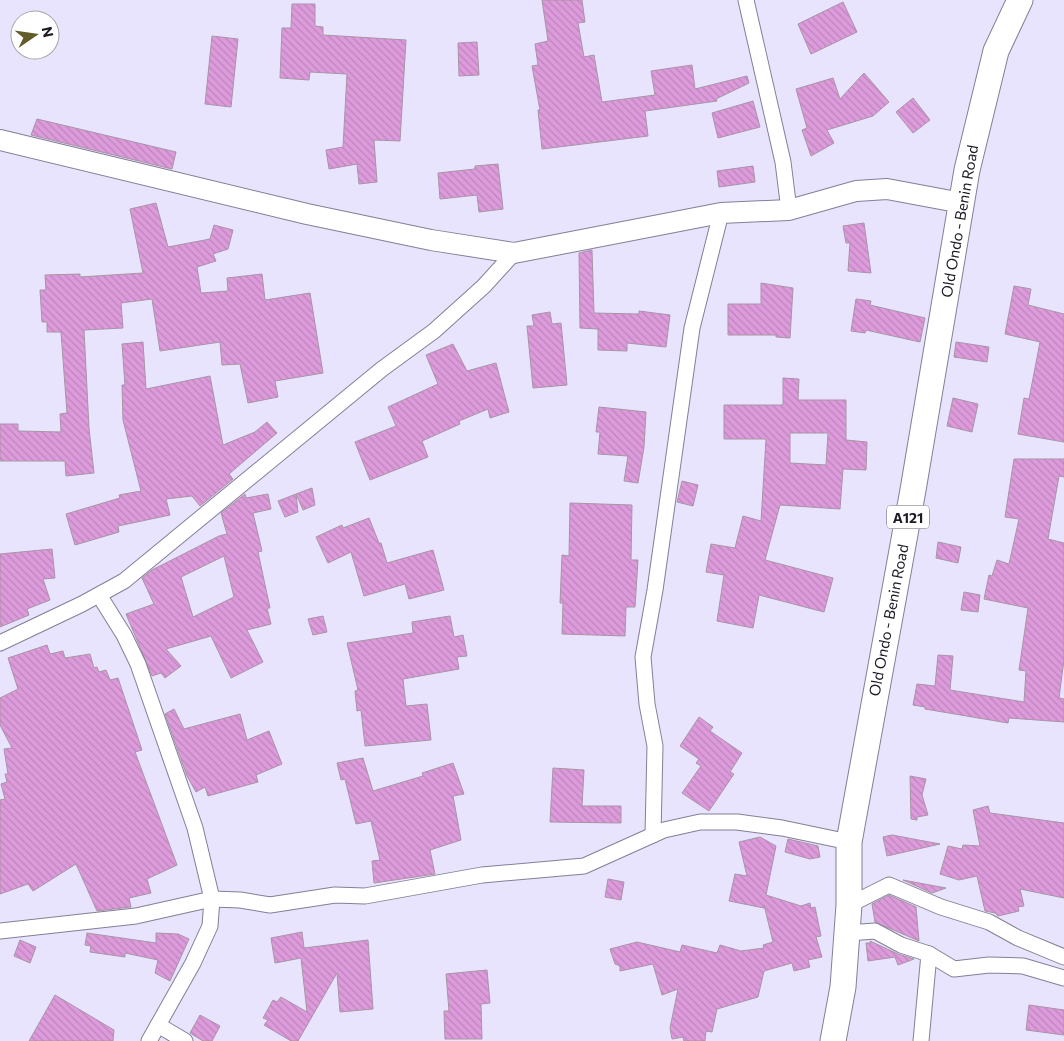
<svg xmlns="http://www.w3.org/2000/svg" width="1064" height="1041" font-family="Commissioner,sans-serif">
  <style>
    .building { fill: url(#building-back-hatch); stroke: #a894a6; fill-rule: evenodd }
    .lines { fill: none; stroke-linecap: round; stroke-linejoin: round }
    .minor-casing { stroke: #837f96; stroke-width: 17 }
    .tertiary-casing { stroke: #837f96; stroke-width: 22 }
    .primary-casing { stroke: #837f96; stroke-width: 27 }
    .minor { stroke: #fff; stroke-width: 15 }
    .tertiary { stroke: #fff; stroke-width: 20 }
    .primary { stroke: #fff; stroke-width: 25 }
    .labels { text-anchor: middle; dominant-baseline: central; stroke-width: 4.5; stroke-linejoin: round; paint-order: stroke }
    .shield { fill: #fff; stroke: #615f66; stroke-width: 1 }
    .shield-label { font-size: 14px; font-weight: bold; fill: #1d1b24 }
    .street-label { font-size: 15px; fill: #1d1b24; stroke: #fff }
  </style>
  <defs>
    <pattern id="building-back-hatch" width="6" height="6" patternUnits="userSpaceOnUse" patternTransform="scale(1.25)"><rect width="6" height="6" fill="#dd9bdb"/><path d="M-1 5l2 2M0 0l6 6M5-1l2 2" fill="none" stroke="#bd85bc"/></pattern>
  </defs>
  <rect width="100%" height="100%" fill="#e9e4fd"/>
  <g class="building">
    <path d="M542 0H582L585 22 578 23 584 57 594 55 602 102 655 95 651 71 692 65 695 89 747 76 749 83 716 99 717 101 645 111 648 136 542 149 538 110H540L532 66 538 65 535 44 548 41Z"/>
    <path d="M843 2 857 32 811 54 798 24Z"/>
    <path d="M292 4H315V26L323 27V35L406 40 400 141 374 140 377 182 359 184 357 164 329 169 326 150 343 147 347 74 310 72 309 80 280 78 282 28H291Z"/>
    <path d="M212 36 238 39 231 107 205 104Z"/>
    <path d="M477 42 479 75 459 76 458 43Z"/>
    <path d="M864 73 889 102 873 116 827 130 834 143 811 156 802 130 807 128 796 89 833 78 840 99Z"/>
    <path d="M913 98 930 120 913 133 896 112Z"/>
    <path d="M753 101 760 127 718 138 712 113Z"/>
    <path d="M37 119 176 152 172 169 31 135Z"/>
    <path d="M498 164 503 209 479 212 477 195 440 199 438 173 475 169V166Z"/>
    <path d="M753 166 755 182 719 187 717 171Z"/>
    <path d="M156 203 168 247 210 239 214 225 233 230 228 249 213 254 216 261 197 267 201 293 228 291 227 278 262 274 265 300 310 293 323 373 275 381 278 397 248 403 240 364 222 365 220 342 160 351 152 299 121 303 123 328 84 330 89 428 94 473 66 476 65 461H0V424H18V431L61 432 60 414 67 413 61 332H47V322H42L40 290H46L45 275 80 274V277L143 273 130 209Z"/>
    <path d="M864 223 871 273 848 271 850 243H846L843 226Z"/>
    <path d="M592 250 594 313 639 314V311L670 315 666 347 627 343V351L598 350V329L580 328 579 253Z"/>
    <path d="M761 283 793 288 790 338 776 337V335H728V304H761Z"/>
    <path d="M1014 286 1031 289 1028 305 1064 314V442L1018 434 1024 398 1029 399 1040 342 1005 334Z"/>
    <path d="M856 299 871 301 870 305 925 318 920 342 866 330 865 333 851 331Z"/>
    <path d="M550 312 552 324 561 323 567 385 533 388 527 326H534L532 315Z"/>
    <path d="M143 342 146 389 210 376 223 445 255 432 267 422 277 433 229 474 233 479 200 506 192 496 166 499 170 515 118 526 119 532 75 545 66 514 120 498 119 495 141 491 123 420 122 385H125L122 344Z"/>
    <path d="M956 342 989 347 987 362 954 357Z"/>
    <path d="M453 344 467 371 496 363 509 412 490 418 488 409 459 421 460 424 422 441 428 457 370 480 355 442 396 426 388 407 438 384 426 355Z"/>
    <path d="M783 378 799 379 798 400H846V440L867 442 866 470 843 469 840 509 780 505 765 560 833 578 824 612 759 595 753 628 717 621 724 575 706 572 711 544 735 548 743 516 761 521 766 439H724V405H783ZM790 433H828L826 465 790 463Z"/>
    <path d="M953 398 978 404 972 432 947 426Z"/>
    <path d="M599 407 646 412 644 447 638 483 624 481 628 456 598 454 600 432H596Z"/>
    <path d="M1014 459H1064V477L1059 476 1048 539 1064 543V660L1059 698 1064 699V722L1009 718 1008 723 925 709V707L913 705 917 684 935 686 938 655 953 656 950 690 1024 702 1026 671 1019 670 1028 608 984 599 989 575 992 576 997 560 1009 564 1019 519 1005 517Z"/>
    <path d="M682 481 698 485 693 506 677 502Z"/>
    <path d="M312 488 315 505 303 510 296 494Z"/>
    <path d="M245 494 246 498 268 494 271 509 253 513 262 551 258 552 270 608H267L271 624 247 630 263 662 231 678 211 636 166 649 181 666 165 678 161 673 152 676 126 614 154 604 142 578 152 570 219 536 227 534 221 513ZM224 556 234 597 193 617 181 577Z"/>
    <path d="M296 494 298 512 285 517 278 501Z"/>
    <path d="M570 503 632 505 631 560H638L635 607H626L625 636 562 634 563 603H560L562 555 569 556Z"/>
    <path d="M369 518 379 543H381L387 563 433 550 444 590 409 599 405 584 364 596 351 552 328 563 316 537 342 525 343 528Z"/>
    <path d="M938 542 961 547 958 563 936 558Z"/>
    <path d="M52 549 55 578 43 579 50 600 27 609 29 615 0 627V554Z"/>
    <path d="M964 592 980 595 978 612 961 610Z"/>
    <path d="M323 616 327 632 313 635 308 619Z"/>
    <path d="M450 616 454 637 463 635 467 656 457 657 459 669 403 679 406 706 427 704 431 740 365 746 361 710 357 711 355 691 358 690 347 643 413 633 412 622Z"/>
    <path d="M47 645 50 654 63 651 65 658 90 654 94 668 97 667 99 672 106 670 110 680 118 678 142 750 135 752 177 865 147 879 151 893 129 898 131 907 97 911 76 864 33 891 28 884 0 894V800L5 799 1 784 7 782 5 774H8L4 749 12 748 0 725V698L18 689 8 658Z"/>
    <path d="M174 709 184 729 240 714 247 740 269 731 282 764 256 775 258 782 208 796 205 787 196 792 187 776 165 714Z"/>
    <path d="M699 717 713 727 710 731 742 753 730 772 734 774 709 811 682 793 701 766 696 763 699 759 680 746Z"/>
    <path d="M363 758 373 791 423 776 422 773 453 763 464 794 453 796 461 840 430 850 435 874 374 883 372 861 380 860 371 821 356 824 345 779 341 780 337 763Z"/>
    <path d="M553 768 584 770 582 806H621V823L550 822Z"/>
    <path d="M910 776 926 779 922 795 928 815 917 817V820L911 819Z"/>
    <path d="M988 806 990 813 1064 823V898L1020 889 1024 906 1018 907 1019 911 998 916 995 913 985 911 977 876 959 880 940 874 948 846 962 849 963 845 980 846 973 810Z"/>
    <path d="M892 835 940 844 887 856 883 837Z"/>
    <path d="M760 837 776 846 766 895 801 906 810 903 811 908 815 907 821 936 816 937 822 957 808 960 810 967 794 971 792 963 764 971 758 997 717 1009 712 1032 706 1031 705 1041H684L683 1037 672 1039 670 1028 678 989 662 995 653 964 620 971V966L615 964 610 949 637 942 680 952 682 945 717 953 720 945 741 951 764 948 763 945 773 942 764 905V908L729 901 735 874 747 876 739 842Z"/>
    <path d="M788 839 818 846 820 857 810 859 785 852Z"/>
    <path d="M608 879 624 882 621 900 605 897Z"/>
    <path d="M903 880 946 888 932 893Z"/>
    <path d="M889 895 916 907 919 941 875 922 872 904Z"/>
    <path d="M302 932 304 948 368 940 373 1009 340 1012 337 973 298 1041H291L264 1025 268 1020 263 1018 273 1000 277 1002 281 997 307 1012 301 958 275 963 271 938Z"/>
    <path d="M87 933 156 943V933L178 934 189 939 170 981 155 973 158 960 125 953V957L90 952 91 946 85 945Z"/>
    <path d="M20 940 36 947 30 963 14 956Z"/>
    <path d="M870 941 898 954 914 959 898 965 895 957 868 961 866 943H871Z"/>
    <path d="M487 970 490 1003 481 1004 482 1039H445L444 1011H449L446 974Z"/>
    <path d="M55 995 114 1030 113 1041H29Z"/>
    <path d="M1029 1005 1064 1010V1035L1026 1030Z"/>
    <path d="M200 1015 220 1026 212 1041H203L190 1033Z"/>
  </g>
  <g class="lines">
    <g class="minor-casing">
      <g id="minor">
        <path d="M746 0 783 162 789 210"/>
        <path d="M99 595 124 635 138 664 195 828 212 899 210 926 193 963 149 1041"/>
        <path d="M0 643 82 604 124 581 382 369 434 331 484 286 514 253"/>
        <path d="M653 835 655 746 647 704 643 657 655 590 692 328 721 213"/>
        <path d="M849 905 889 885 941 907 989 922 1018 938 1064 957"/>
        <path d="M0 931 136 916 212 899 240 900 270 905 335 895 365 896 482 875 584 866 664 830 700 822H737L782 828 849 842"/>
        <path d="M847 933 875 931 901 945 929 954 954 969 989 965 1023 966 1064 978"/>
        <path d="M158 1025 185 1041"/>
        <path d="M921 1041 929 954"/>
      </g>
    </g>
    <g class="tertiary-casing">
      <path id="tertiary" d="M0 140 307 214 431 240 514 253 721 213 789 210 856 191 887 189 962 203"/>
    </g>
    <g class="primary-casing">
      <path id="primary" d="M833 1041 843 987 849 905V842L913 490 967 170 996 51 1020 0"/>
    </g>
    <use href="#minor" class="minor"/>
    <use href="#tertiary" class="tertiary"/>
    <use href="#primary" class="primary"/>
  </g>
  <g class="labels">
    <rect class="shield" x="887" y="505.5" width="42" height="23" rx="4"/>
    <g class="shield-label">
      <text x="908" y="517">A121</text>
    </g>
    <g class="street-label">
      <text transform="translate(959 221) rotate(-80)">Old Ondo - Benin Road</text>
      <text transform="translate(888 620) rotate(-79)">Old Ondo - Benin Road</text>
    </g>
  </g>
  <g transform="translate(35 35) rotate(77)"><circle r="24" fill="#ffffff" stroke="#a5a4a7"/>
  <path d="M0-4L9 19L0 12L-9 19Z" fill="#635c28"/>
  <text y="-8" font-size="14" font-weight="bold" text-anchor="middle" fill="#1d1b24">N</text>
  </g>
</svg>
